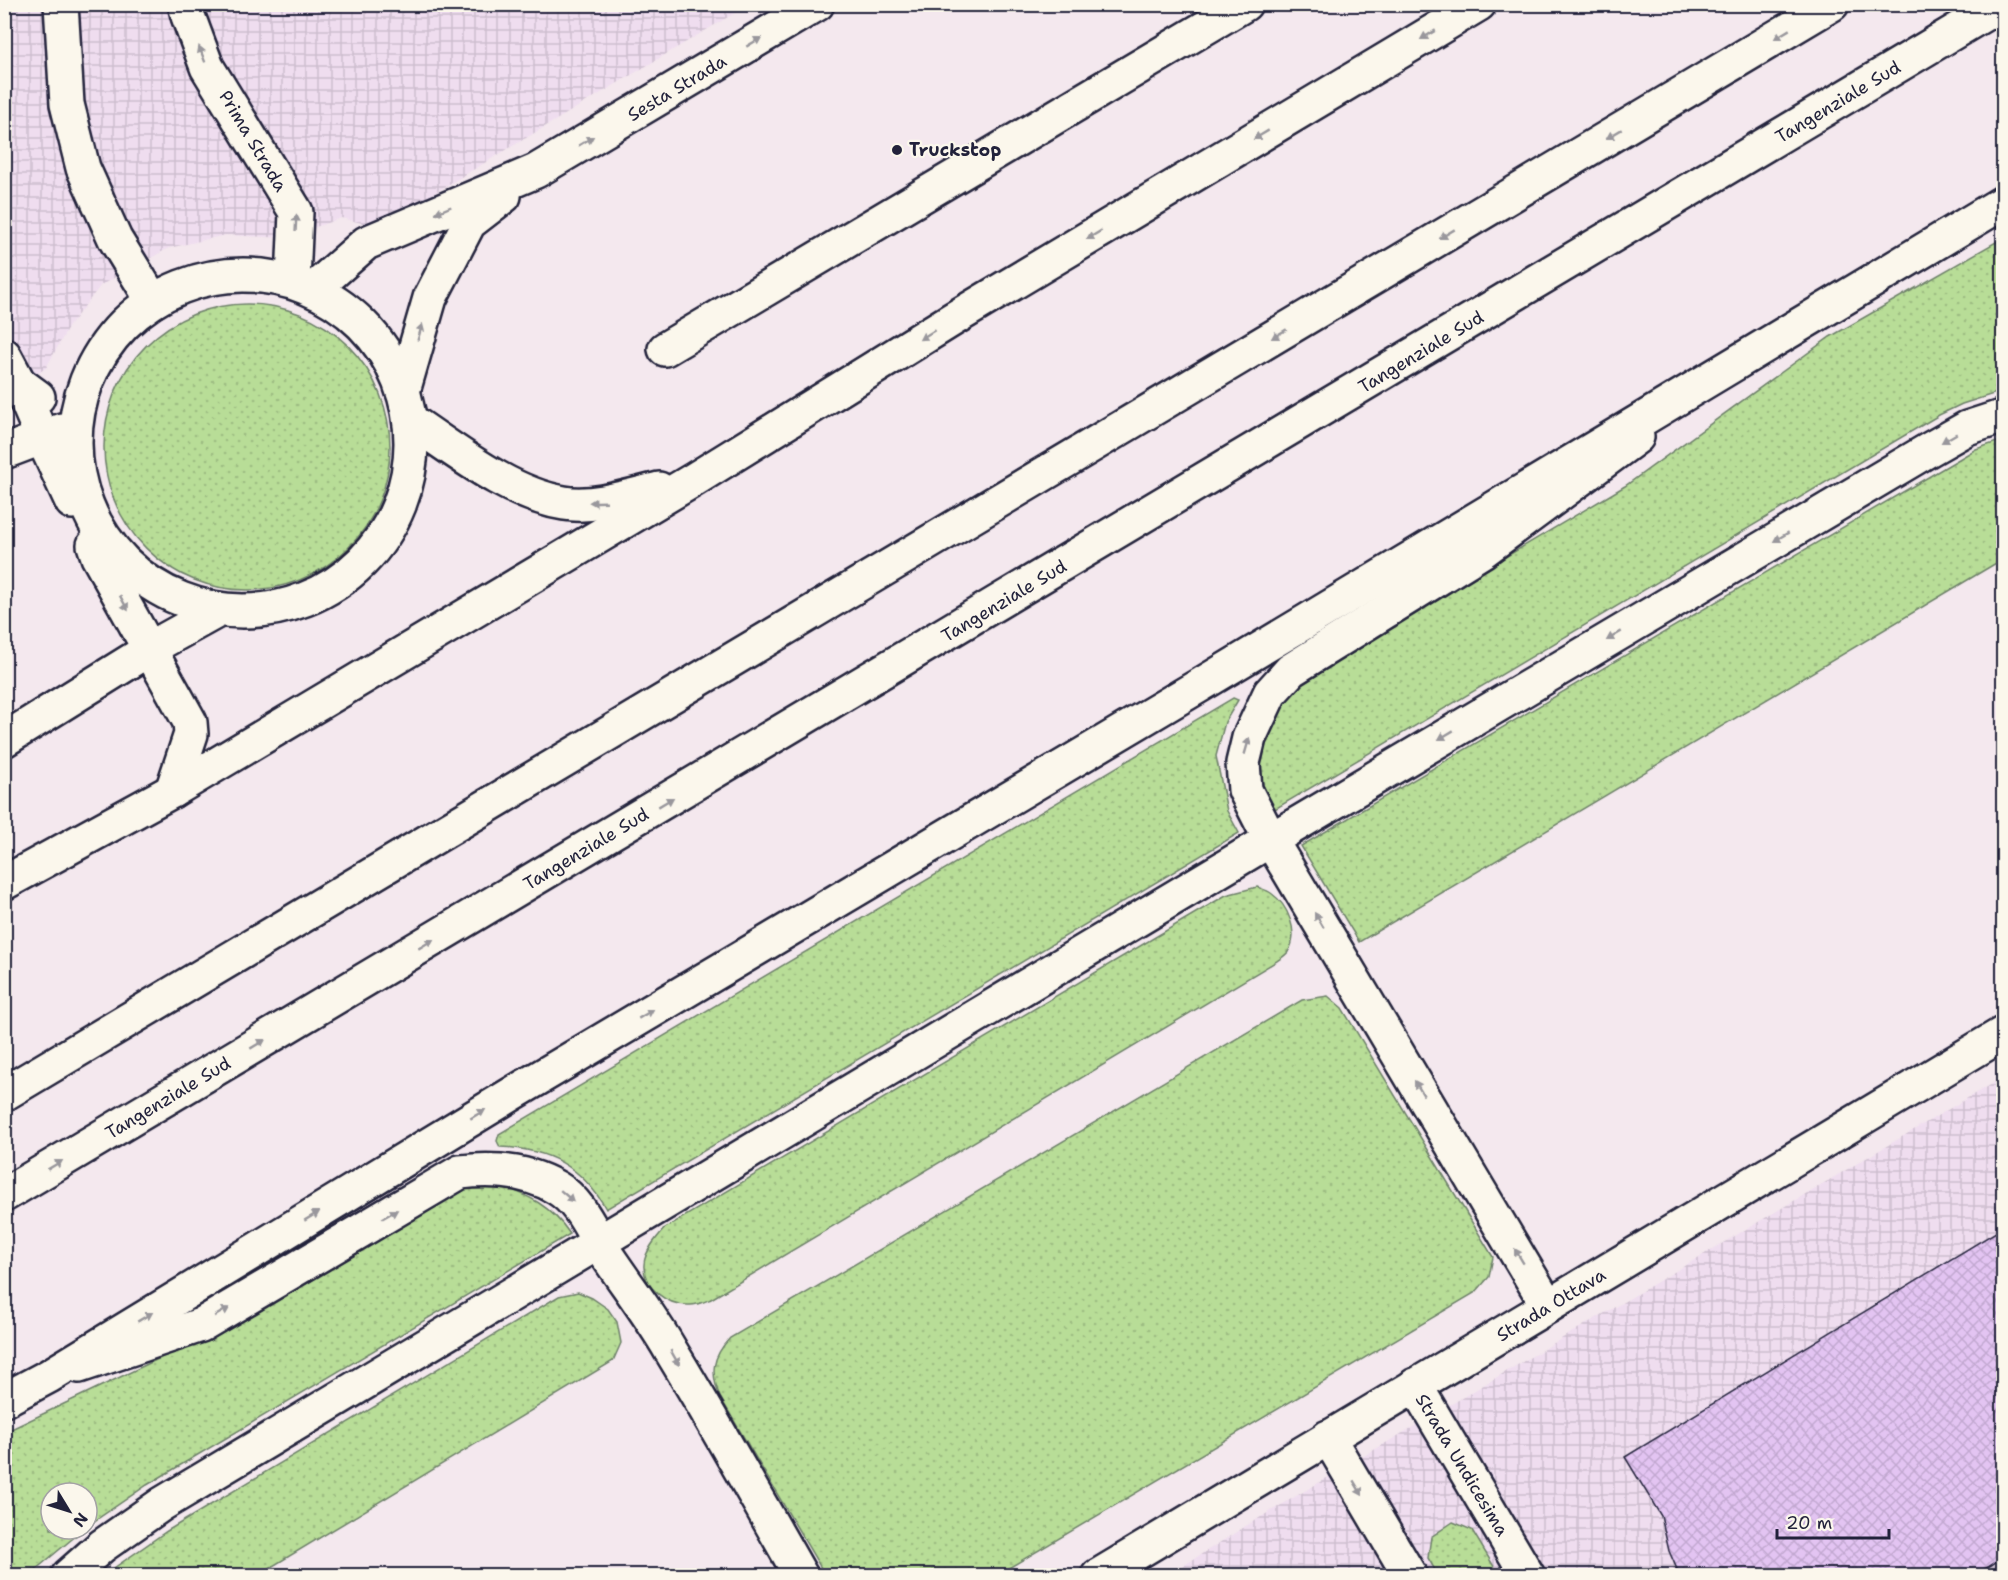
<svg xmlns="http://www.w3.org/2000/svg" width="2008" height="1580" font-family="'Shantell Sans',sans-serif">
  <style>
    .industrial { fill: url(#industrial-grid) }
    .grass { fill: url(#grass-dots); stroke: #6d8069; stroke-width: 1.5 }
    .building { fill: url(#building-cross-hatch); stroke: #22223b; stroke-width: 1.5 }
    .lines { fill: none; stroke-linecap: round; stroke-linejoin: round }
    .minor-casing { stroke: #22223b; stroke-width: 38 }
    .highway-casing { stroke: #22223b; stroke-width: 38 }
    .minor { stroke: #fbf7ec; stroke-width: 33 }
    .highway { stroke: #fbf7ec; stroke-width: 33 }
    .oneway { fill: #99979c }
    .poi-dot { fill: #22223b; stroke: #fbf7ec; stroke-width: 2 }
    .labels { text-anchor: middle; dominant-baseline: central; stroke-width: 4.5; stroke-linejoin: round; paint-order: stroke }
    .street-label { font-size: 18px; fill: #22223b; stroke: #fbf7ec }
    .poi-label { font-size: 18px; font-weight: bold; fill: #22223b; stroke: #fbf7ec; text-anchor: start }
  </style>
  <defs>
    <pattern id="industrial-grid" width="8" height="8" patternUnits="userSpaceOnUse" patternTransform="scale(1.5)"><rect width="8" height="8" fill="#efddef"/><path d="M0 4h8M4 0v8" fill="none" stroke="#cdbdce"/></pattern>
    <pattern id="grass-dots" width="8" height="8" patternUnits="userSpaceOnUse" patternTransform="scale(1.5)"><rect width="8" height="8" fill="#b8dd97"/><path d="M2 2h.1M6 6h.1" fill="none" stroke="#9ebd83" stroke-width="1.8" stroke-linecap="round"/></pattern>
    <pattern id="building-cross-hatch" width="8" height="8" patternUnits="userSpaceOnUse" patternTransform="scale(1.5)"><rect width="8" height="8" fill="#e3c4f2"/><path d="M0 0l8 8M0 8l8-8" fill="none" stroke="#c2a8d0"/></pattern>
  </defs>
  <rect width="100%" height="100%" fill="#f4e8ee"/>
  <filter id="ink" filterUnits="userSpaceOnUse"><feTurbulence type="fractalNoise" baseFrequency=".0167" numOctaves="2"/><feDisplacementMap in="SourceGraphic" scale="12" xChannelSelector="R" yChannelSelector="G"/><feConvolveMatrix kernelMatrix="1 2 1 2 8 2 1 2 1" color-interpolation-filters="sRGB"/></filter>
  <g filter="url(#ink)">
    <g class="industrial">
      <path d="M5 5H748L386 222 362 223 341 218 285 238 226 235 169 248 101 285 69 326 46 368 5 394Z"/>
      <path d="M2003 1077V1575L1167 1576 1249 1524Z"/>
    </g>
    <g class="grass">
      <path d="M2003 238V391L1962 404 1939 415 1275 809C1272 802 1267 795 1264 788 1248 743 1282 699 1314 671L1625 486 1830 337Z"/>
      <circle cx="247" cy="447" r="143"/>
      <path d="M2003 440V559L1359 942 1301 846 1942 469 1976 449Z"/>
      <path d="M1233 698 1238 700 1225 722 1216 756 1227 811 1239 833 606 1209C582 1166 548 1149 500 1147L497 1141 499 1134Z"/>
      <path d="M1257 887C1262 889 1267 890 1271 893 1288 905 1300 933 1288 952 1285 956 1281 958 1277 961L711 1299C704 1302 696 1306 688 1305 667 1305 643 1288 644 1265 644 1252 657 1237 665 1228L1226 895Z"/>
      <path d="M1328 996 1342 1008 1493 1257 1489 1277 1476 1292 997 1575H825L720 1397C710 1373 712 1357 730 1338L1302 1000Z"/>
      <path d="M498 1185C529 1195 551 1206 570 1234L147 1485 87 1526V1493H51V1529H84L29 1575 5 1576V1432L202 1338 437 1196 473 1187Z"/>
      <path d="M578 1292 592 1298 608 1309 617 1322 621 1343 613 1361 258 1575H104L167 1531 559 1296Z"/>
      <path d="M1453 1522 1472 1530 1499 1575H1438L1428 1558 1431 1537Z"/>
    </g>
    <path class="building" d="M2004 1227V1557L1974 1576H1680L1669 1551 1661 1516 1625 1457Z"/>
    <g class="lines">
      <g class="minor-casing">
        <g id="minor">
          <path d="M61 4 67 104 83 168 115 239 153 301"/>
          <path d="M185 4 188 16 207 67 296 212 293 281"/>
          <circle cx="243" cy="443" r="168"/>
          <path d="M314 289 366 243 536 171 817 4"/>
          <path d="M665 349 1245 4"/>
          <path d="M4 355 19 383 38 397"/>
          <path d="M19 383 42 437 72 502"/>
          <path d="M404 388 430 298 469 223 504 196"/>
          <path d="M411 421C456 451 509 494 564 503 593 508 630 496 659 489"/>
          <path d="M4 452 62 430"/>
          <path d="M94 545 98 557 190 722 191 734 172 791"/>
          <path d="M4 740 163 641 219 610"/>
          <path d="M4 883 172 791 695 479 953 319 1479 4"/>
          <path d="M1548 1306 1270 839 1245 790 1243 763 1249 738 1270 693 1291 670 1484 550 1637 437"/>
          <path d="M79 1366 201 1325 460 1172C494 1168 527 1170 557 1188 582 1203 592 1233 608 1257 629 1288 652 1318 671 1351 716 1425 758 1501 801 1576"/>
          <path d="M1415 1385 1528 1576"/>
          <path d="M1328 1437 1410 1576"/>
          <path d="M1098 1576 2004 1033"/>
        </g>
      </g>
      <g class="highway-casing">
        <g id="highway">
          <path d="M4 1094 1832 4"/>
          <path d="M4 1195 2001 4"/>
          <path d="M4 1400 49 1376 512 1094 1197 687 2004 202"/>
          <path d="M68 1576 102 1546 162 1504C750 1149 1339 798 1930 449L1967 428 2004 416"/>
        </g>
      </g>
      <use href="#minor" class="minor"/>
      <use href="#highway" class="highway"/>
    </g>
    <defs><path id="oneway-solid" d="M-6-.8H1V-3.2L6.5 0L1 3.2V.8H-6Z" transform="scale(1.5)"/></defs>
    <g class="oneway">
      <use href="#oneway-solid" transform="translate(1782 34) rotate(149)"/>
      <use href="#oneway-solid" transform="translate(1428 35) rotate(149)"/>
      <use href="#oneway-solid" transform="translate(754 42) rotate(-31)"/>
      <use href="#oneway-solid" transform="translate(202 54) rotate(-111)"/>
      <use href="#oneway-solid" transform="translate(1614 134) rotate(149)"/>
      <use href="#oneway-solid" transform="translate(1261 135) rotate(149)"/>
      <use href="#oneway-solid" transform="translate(586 141) rotate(-31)"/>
      <use href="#oneway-solid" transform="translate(443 210) rotate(157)"/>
      <use href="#oneway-solid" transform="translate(296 223) rotate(-87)"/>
      <use href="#oneway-solid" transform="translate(1447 234) rotate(149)"/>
      <use href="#oneway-solid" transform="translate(1094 235) rotate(149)"/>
      <use href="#oneway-solid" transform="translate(420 332) rotate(-74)"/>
      <use href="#oneway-solid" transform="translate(1279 334) rotate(149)"/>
      <use href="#oneway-solid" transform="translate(927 335) rotate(148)"/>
      <use href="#oneway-solid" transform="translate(1949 438) rotate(150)"/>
      <use href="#oneway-solid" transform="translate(598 502) rotate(178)"/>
      <use href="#oneway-solid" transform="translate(1781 537) rotate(149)"/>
      <use href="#oneway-solid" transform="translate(124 603) rotate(61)"/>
      <use href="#oneway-solid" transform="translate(1614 636) rotate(149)"/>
      <use href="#oneway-solid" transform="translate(1446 735) rotate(149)"/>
      <use href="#oneway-solid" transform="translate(1247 746) rotate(-74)"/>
      <use href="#oneway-solid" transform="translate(666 802) rotate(-31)"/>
      <use href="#oneway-solid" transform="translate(1319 920) rotate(-121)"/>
      <use href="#oneway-solid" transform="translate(426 944) rotate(-31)"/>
      <use href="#oneway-solid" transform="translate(646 1014) rotate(-31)"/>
      <use href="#oneway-solid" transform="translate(258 1044) rotate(-31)"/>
      <use href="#oneway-solid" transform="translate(1419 1088) rotate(-121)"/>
      <use href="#oneway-solid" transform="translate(478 1114) rotate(-31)"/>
      <use href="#oneway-solid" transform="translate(55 1165) rotate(-31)"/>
      <use href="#oneway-solid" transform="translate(567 1196) rotate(41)"/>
      <use href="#oneway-solid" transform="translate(390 1214) rotate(-30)"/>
      <use href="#oneway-solid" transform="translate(312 1216) rotate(-31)"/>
      <use href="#oneway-solid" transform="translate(1519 1256) rotate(-121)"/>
      <use href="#oneway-solid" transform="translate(222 1312) rotate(-30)"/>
      <use href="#oneway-solid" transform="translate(145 1317) rotate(-31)"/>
      <use href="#oneway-solid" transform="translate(675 1358) rotate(60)"/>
      <use href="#oneway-solid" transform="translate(1358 1488) rotate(59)"/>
    </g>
  </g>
  <circle class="poi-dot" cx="897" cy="150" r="6"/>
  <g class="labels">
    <g class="street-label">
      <text transform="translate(677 88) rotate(-31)">Sesta Strada</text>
      <text transform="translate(1838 102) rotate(-31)">Tangenziale Sud</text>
      <text transform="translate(253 141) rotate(59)">Prima Strada</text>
      <text transform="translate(1421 352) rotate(-31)">Tangenziale Sud</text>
      <text transform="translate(1004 601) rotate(-31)">Tangenziale Sud</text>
      <text transform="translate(586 849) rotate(-31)">Tangenziale Sud</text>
      <text transform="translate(168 1098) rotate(-31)">Tangenziale Sud</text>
      <text transform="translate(1551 1305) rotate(-31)">Strada Ottava</text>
      <text transform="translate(1462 1465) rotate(59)">Strada Undicesima</text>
    </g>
    <g class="poi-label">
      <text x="909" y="150">Truckstop</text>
    </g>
  </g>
  <rect width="2008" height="1580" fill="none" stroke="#fbf7ec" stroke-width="24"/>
  <rect x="12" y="12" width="1984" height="1556" fill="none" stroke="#22223b" stroke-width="2" filter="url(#ink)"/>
  <g transform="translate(69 1511) rotate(128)"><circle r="28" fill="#fbf7ec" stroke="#a4a2a5" stroke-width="1.5"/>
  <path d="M0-4.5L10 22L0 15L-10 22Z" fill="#22223b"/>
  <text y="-9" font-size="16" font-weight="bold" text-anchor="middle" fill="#22223b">N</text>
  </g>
  <path d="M1777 1529v9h112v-9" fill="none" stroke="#22223b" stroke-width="3"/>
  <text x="1786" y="1529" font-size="18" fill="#22223b" stroke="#fbf7ec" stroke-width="4.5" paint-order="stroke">20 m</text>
</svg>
